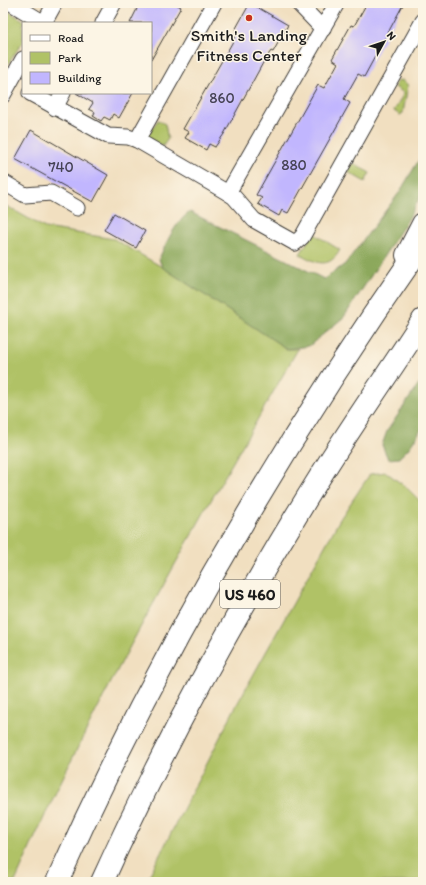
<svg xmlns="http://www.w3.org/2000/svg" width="426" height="885" font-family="Itim,sans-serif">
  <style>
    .green { fill: #b0c266; stroke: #666f41 }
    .forest { fill: #8ca85b; stroke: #54623c }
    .building { fill: #c1b6fe }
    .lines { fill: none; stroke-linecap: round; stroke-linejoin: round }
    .minor-casing { stroke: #3c3935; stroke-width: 17 }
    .highway-casing { stroke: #3c3935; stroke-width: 24 }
    .minor { stroke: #fff; stroke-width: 15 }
    .highway { stroke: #fff; stroke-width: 22 }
    .poi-dot { fill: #c8321e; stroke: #fcf5e5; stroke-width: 1.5 }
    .labels { text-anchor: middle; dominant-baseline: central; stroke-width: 3; stroke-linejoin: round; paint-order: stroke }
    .number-label { font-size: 15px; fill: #454254 }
    .shield { fill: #fcf5e5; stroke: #5f5d58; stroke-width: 1 }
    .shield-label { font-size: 16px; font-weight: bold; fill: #1c1c1c }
    .poi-label { font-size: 17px; fill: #1c1c1c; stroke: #fcf5e5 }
  </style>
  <rect width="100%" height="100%" fill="#fcf5e5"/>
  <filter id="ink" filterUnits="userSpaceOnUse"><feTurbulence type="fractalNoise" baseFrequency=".025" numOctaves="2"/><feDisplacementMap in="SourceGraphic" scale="8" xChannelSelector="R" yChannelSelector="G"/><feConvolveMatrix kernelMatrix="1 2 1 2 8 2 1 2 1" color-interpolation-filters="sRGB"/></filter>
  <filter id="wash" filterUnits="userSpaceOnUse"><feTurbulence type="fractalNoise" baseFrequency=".012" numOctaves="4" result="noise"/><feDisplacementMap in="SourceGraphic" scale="16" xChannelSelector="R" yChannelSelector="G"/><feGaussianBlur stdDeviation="0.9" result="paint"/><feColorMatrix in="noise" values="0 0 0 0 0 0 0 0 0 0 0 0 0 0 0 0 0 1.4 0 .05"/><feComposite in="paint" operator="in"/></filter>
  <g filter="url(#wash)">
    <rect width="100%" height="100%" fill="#f1dfc0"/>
    <g class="green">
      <path d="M3 8 28 23H23V41L3 72Z"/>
      <path d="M402 80 408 85 403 113 400 115 394 111 404 93 395 87 397 81Z"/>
      <path d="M158 120 165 124 168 139 163 146 147 138V136Z"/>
      <path d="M352 163 370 173 365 182 348 172Z"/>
      <path d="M3 204 45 228 114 239 162 267 287 349H298C198 523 95 697 15 882H3Z"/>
      <path d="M313 233 340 250C329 270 316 263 300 254Z"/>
      <path d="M386 472 407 488 423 504V882H146L236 706 340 519 370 474Z"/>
    </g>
    <g class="forest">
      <path d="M423 153V191L409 218 344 317 309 346 287 349 162 267 159 259C166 243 175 222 190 212L324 279 345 264 399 193Z"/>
      <path d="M423 378V427L409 448 399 458 388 459 382 445 387 431Z"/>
    </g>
    <g id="blocks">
      <g class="building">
        <path d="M129 3H174L181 7 151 60V23H130L137 9Z"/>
        <path d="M250 3 288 25 273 52 271 51 264 61 224 134 215 147 209 144 206 150 185 138 189 132 183 129 232 43 237 32 235 30Z"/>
        <path d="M367 3H404L364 77 358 74 344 99 350 103 288 213 282 210 279 216 258 204 262 198 256 195 318 85 324 88 338 63 332 59 351 25 354 26Z"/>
        <path d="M76 93H133L119 118 113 114 110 120 104 117 101 121 93 116 95 112 89 109 93 103Z"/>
        <path d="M31 130 108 175 93 202 15 159Z"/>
        <path d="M114 213 145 231 136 248 104 230Z"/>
      </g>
    </g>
  </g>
  <g filter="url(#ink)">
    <use href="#blocks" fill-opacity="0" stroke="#3c3935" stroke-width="1"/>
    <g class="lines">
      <g class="minor-casing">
        <g id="minor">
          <path d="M11 3 44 23"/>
          <path d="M298 3 323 29"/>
          <path d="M44 23 55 3"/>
          <path d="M103 23 114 3"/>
          <path d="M30 93 108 136 128 137 137 140 228 193 234 197 254 220 295 243 302 237 423 21"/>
          <path d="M3 95 23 59"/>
          <path d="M55 108 63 93"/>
          <path d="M137 140 214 3"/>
          <path d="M3 182 25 195 51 193 77 208"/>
          <path d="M228 193 337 3"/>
        </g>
      </g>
      <g class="highway-casing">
        <g id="highway">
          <path d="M407 255 423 224"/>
          <path d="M57 882C157 657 282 444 423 243"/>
          <path d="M102 882C167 738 244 598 328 464 359 415 392 368 423 320"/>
        </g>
      </g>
      <use href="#minor" class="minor"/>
      <use href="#highway" class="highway"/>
    </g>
  </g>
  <circle class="poi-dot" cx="249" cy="18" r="4"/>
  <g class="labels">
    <g class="number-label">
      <text x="222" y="98">860</text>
      <text x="294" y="165">880</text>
      <text x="61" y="167">740</text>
    </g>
    <rect class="shield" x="220" y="580" width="60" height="28" rx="3"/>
    <g class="shield-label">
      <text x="250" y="594">US 460</text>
    </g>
    <g class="poi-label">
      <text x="249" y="35">Smith's Landing<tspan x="249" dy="20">Fitness Center</tspan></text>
    </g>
  </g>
  <rect width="426" height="885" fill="none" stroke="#fcf5e5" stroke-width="16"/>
  <rect x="22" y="22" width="130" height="72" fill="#fcf5e5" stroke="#a29e95"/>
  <rect x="30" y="35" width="20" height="6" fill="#ffffff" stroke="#a29e95"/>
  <text x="58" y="42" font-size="12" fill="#1c1c1c">Road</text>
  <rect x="30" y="52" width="20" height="12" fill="#b0c266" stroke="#a29e95"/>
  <text x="58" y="62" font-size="12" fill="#1c1c1c">Park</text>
  <rect x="30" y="72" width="20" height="12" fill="#c1b6fe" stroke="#a29e95"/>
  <text x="58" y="82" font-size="12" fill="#1c1c1c">Building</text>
  <g transform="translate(384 42) rotate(50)" stroke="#fcf5e5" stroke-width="3" paint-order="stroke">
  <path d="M0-3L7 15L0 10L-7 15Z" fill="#1c1c1c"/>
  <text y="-6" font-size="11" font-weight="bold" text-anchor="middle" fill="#1c1c1c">N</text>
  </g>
</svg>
